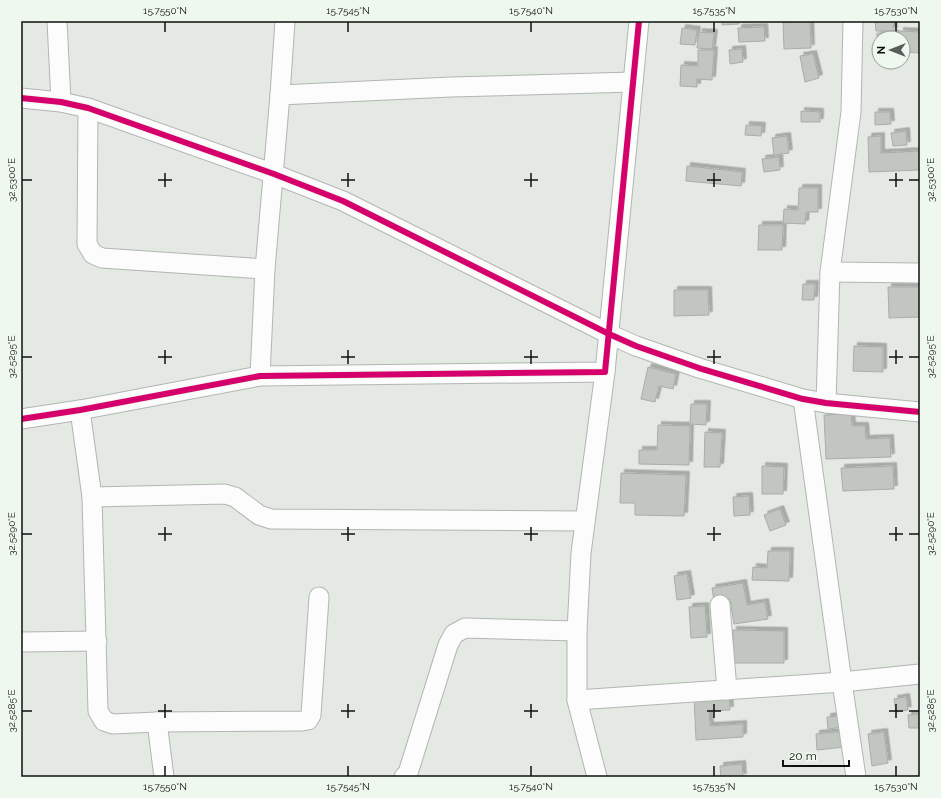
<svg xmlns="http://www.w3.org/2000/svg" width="941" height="798" font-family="Raleway,sans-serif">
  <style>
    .building { fill: #c2c6c1; stroke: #a9ada9; filter: url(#shadow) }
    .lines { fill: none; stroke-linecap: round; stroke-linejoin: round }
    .minor-casing { stroke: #b2b6b2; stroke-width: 21 }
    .minor { stroke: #fbfcfb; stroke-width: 19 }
    .cycleway-casing { stroke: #eff8ee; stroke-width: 8 }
    .cycleway { stroke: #d6006c; stroke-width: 6 }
    .ticks { fill: none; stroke: #0e110e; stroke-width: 1.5 }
    .neatline { fill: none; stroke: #0e110e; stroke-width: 1.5 }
    .ticks-label { font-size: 10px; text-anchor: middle; fill: #0e110e }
  </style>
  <defs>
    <filter id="shadow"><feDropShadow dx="3.5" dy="-3.5" stdDeviation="0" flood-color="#0004"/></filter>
  </defs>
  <rect width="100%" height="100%" fill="#e4e9e3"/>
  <g class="building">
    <path d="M722 21H739V24L722 25Z"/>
    <path d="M810 21 811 48 784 49 783 22Z"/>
    <path d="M875 21H893L894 31H876Z"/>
    <path d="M764 27 765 41 739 42 738 28Z"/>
    <path d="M682 28 697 30 695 45 680 44Z"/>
    <path d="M900 31 920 32V53L903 52V38H900Z"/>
    <path d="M699 32 714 33 712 49 697 48Z"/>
    <path d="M877 33 896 34V38H879V49H877Z"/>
    <path d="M742 49 743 62 730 64 729 50Z"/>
    <path d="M698 50H714L712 80 697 79V87L680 86 681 65 698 66Z"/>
    <path d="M813 54 819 78 805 82 800 56Z"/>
    <path d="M801 111 820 112V122H801Z"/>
    <path d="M875 112H890L891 124 875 125Z"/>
    <path d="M746 125 762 126 761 136 745 135Z"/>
    <path d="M906 131 907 145 893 146 891 133Z"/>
    <path d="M787 136 789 153 774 155 772 138Z"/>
    <path d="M881 136V153L920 151V170L869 172 868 137Z"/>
    <path d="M779 157 780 170 764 172 762 159Z"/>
    <path d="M687 166 742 172 741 186 686 181Z"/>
    <path d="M799 188H818V212H806L805 224 783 223 784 209 798 210Z"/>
    <path d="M759 225H783L782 250H758Z"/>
    <path d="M803 284H815L814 300H802Z"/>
    <path d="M888 287H920V317L889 318Z"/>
    <path d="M674 290H708L709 315 674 316Z"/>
    <path d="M854 346 883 347V372L853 371Z"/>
    <path d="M648 367 676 374 673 389 659 386 655 402 641 399Z"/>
    <path d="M691 404H707L706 425 690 424Z"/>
    <path d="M851 414 852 426H865L866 439 890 438 891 457 826 459 824 415Z"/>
    <path d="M658 425 690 426 689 465 639 464V450H657Z"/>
    <path d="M705 432 722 433 720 467H704Z"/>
    <path d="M762 466 784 467 783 494H762Z"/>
    <path d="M893 466 894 489 843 491 841 468Z"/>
    <path d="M621 473 686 475 684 516 635 515V503H620Z"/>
    <path d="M749 496 750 515 734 516 733 497Z"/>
    <path d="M780 509 786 525 770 531 764 515Z"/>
    <path d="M768 551H790L789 581 752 580 753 567 767 568Z"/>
    <path d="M687 574 691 598 677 600 674 576Z"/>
    <path d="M743 583 747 605 765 602 768 619 734 624 730 599 714 601 712 588Z"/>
    <path d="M705 606 707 637 691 638 689 607Z"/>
    <path d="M733 630 784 631V663H733Z"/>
    <path d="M729 694 730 710 709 711 710 726 743 724V737L696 740 694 697Z"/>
    <path d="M906 697 908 710 896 712 894 699Z"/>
    <path d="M920 714V728H909L908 715Z"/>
    <path d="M841 716 843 727 828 729 827 717Z"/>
    <path d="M844 731 845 747 817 750 816 734Z"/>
    <path d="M884 732 888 763 872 766 868 734Z"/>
    <path d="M742 764 743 777H721L720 766Z"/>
  </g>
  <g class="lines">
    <g class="minor-casing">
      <g id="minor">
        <path d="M57 21 61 102"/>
        <path d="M280 95 451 87 633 82"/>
        <path d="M21 98 61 102 88 108 274 174 343 201 609 334 636 346 699 368 803 399 826 403 920 412"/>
        <path d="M88 108 87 244 93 254 102 258 265 269"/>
        <path d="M830 272 920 273"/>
        <path d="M260 376 265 269 280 95 285 21"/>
        <path d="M803 399 842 682 856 777"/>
        <path d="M826 403 830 272 851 112 853 21"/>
        <path d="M80 410 92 497 98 711 104 721 113 724 157 722 302 721 308 720 311 715 319 597"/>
        <path d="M21 419 80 410 260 376 605 372 639 21"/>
        <path d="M92 497 225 494 235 497 259 515 271 519 585 521"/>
        <path d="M720 605 727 690"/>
        <path d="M21 642 97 641"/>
        <path d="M577 700 842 682 920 674"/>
        <path d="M157 722 164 777"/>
        <path d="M404 777 408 773 448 645 454 634 465 628 577 631"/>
        <path d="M597 777 577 700V631L581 553 605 372"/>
      </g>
    </g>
    <use href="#minor" class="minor"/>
    <g class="cycleway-casing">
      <g id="cycleway">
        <path d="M21 98 61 102 88 108 274 174 343 201 609 334 636 346 699 368 803 399 826 403 920 412"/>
        <path d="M21 419 80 410 260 376 605 372 639 21"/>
      </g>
    </g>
    <use href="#cycleway" class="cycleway"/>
  </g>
  <path class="ticks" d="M165 22V32M348 22V32M531 22V32M714 22V32M896 22V32M165 173V187M348 173V187M531 173V187M714 173V187M896 173V187M22 180H32M158 180H172M341 180H355M524 180H538M707 180H721M889 180H903M909 180H919M165 350V364M348 350V364M531 350V364M714 350V364M896 350V364M22 357H32M158 357H172M341 357H355M524 357H538M707 357H721M889 357H903M909 357H919M165 527V541M348 527V541M531 527V541M714 527V541M896 527V541M22 534H32M158 534H172M341 534H355M524 534H538M707 534H721M889 534H903M909 534H919M165 704V718M348 704V718M531 704V718M714 704V718M896 704V718M22 711H32M158 711H172M341 711H355M524 711H538M707 711H721M889 711H903M909 711H919M165 766V776M348 766V776M531 766V776M714 766V776M896 766V776"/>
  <rect width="941" height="798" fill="none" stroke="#eff8ee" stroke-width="44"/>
  <g transform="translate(891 50) rotate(270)"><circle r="19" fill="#eff8ee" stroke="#959c94"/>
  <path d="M0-3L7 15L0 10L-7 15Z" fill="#595d59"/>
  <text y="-6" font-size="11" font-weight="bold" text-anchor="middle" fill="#0e110e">N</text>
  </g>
  <path d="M783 760v6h66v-6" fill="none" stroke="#0e110e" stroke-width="2"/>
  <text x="789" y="760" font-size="12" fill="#0e110e" stroke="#eff8ee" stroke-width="3" paint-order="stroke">20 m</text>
  <rect x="22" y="22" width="897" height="754" class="neatline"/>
  <g class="ticks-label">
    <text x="165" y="14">15.7550°N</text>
    <text x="348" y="14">15.7545°N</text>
    <text x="531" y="14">15.7540°N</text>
    <text x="714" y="14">15.7535°N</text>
    <text x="896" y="14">15.7530°N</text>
    <text transform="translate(930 180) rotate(-90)" y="4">32.5300°E</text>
    <text transform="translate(11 180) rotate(-90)" y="4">32.5300°E</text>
    <text transform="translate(930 357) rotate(-90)" y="4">32.5295°E</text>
    <text transform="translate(11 357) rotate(-90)" y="4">32.5295°E</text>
    <text transform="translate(930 534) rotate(-90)" y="4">32.5290°E</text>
    <text transform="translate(11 534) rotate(-90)" y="4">32.5290°E</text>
    <text transform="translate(930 711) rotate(-90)" y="4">32.5285°E</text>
    <text transform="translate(11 711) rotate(-90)" y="4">32.5285°E</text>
    <text x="165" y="790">15.7550°N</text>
    <text x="348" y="790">15.7545°N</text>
    <text x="531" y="790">15.7540°N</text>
    <text x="714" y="790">15.7535°N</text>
    <text x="896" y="790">15.7530°N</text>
  </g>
</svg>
